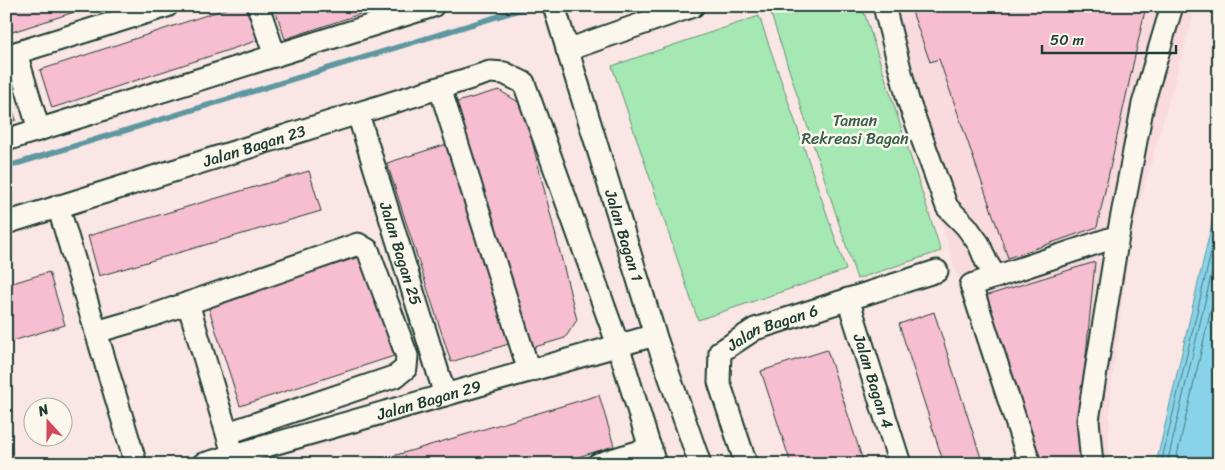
<svg xmlns="http://www.w3.org/2000/svg" width="1225" height="470" font-family="Sriracha,sans-serif">
  <style>
    .built { fill: #f9dade }
    .green { fill: #a5e8b3; stroke: #629274 }
    .water { fill: #88d3e9; stroke: #5e97a1 }
    .lines { fill: none; stroke-linecap: round; stroke-linejoin: round }
    .shore { stroke: #49797c; stroke-width: 1 }
    .stream { stroke: #5e97a1; stroke-width: 5.5 }
    .building { fill: #f7bdd1; stroke: #1f3d34 }
    .minor-casing { stroke: #1f3d34; stroke-width: 25 }
    .minor { stroke: #fbf7ec; stroke-width: 21 }
    .labels { text-anchor: middle; dominant-baseline: central; stroke-width: 5; stroke-linejoin: round; paint-order: stroke }
    .park-label { font-size: 16px; fill: #3a5f4d; stroke: #fbf7ec }
    .street-label { font-size: 16px; fill: #1f3d34; stroke: #fbf7ec }
  </style>
  <rect width="100%" height="100%" fill="#fae6e4"/>
  <filter id="ink" filterUnits="userSpaceOnUse"><feTurbulence type="fractalNoise" baseFrequency=".02" numOctaves="2"/><feDisplacementMap in="SourceGraphic" scale="10" xChannelSelector="R" yChannelSelector="G"/><feConvolveMatrix kernelMatrix="1 2 1 2 8 2 1 2 1" color-interpolation-filters="sRGB"/></filter>
  <g filter="url(#ink)">
    <path class="built" d="M874 6H1196L1130 237 1111 388 1108 464H1016Z"/>
    <g class="green">
      <path d="M774 6H862L941 251 857 279 769 8Z"/>
      <path d="M759 16 846 270 698 320 612 66Z"/>
    </g>
    <path class="water" d="M1219 205V464H1156L1212 223Z"/>
    <g class="lines">
      <g class="shore">
        <path d="M1161 464 1219 219"/>
        <path d="M1167 464 1219 242"/>
        <path d="M1175 464 1219 275"/>
      </g>
      <path class="stream" d="M6 167 532 6"/>
    </g>
    <g class="building">
      <path d="M6 6H93L6 34Z"/>
      <path d="M234 6H258L268 37 52 108 40 70Z"/>
      <path d="M274 6H384L285 39Z"/>
      <path d="M910 6H1146L1097 227 1008 258 939 59 930 62Z"/>
      <path d="M6 89 16 120 6 123Z"/>
      <path d="M499 90 523 105 577 320 565 338 528 349 457 102Z"/>
      <path d="M447 144 512 343 451 362 387 163Z"/>
      <path d="M309 171 321 211 99 276 88 236Z"/>
      <path d="M362 256 394 356 240 406 208 306Z"/>
      <path d="M1095 262 1080 417 1081 464H1038L985 296Z"/>
      <path d="M49 272 65 325 6 343V285Z"/>
      <path d="M934 312 983 464H944L899 324Z"/>
      <path d="M827 350 864 464H791L761 371Z"/>
      <path d="M599 395 614 446 555 464H366Z"/>
    </g>
    <g class="lines">
      <g class="minor-casing">
        <g id="minor">
          <path d="M258 6 275 56"/>
          <path id="s1" d="M554 6 655 335 700 464"/>
          <path d="M884 6 908 100 947 207 966 226 979 244 986 261 996 277"/>
          <path d="M567 50 693 6"/>
          <path d="M16 53 39 130"/>
          <path d="M6 56 167 6"/>
          <path d="M440 88 529 371"/>
          <path id="s2" d="M358 114 445 395"/>
          <path d="M6 140 433 6"/>
          <path d="M58 206 136 464"/>
          <path id="s3" d="M6 223 490 72 504 73 524 83 618 345 655 464"/>
          <path id="s4" d="M848 299 900 464"/>
          <path d="M188 303 231 447"/>
          <path d="M96 332 151 316 358 244 368 250 407 356 406 368 396 376 228 433"/>
          <path id="s5" d="M203 464 655 335"/>
          <path d="M598 464 651 448"/>
          <path id="s6" d="M746 464 719 382 720 352 755 329 937 271"/>
          <path d="M1030 464 971 285 1118 236"/>
          <path d="M1092 464 1088 420 1118 236 1143 104 1172 6"/>
        </g>
      </g>
      <use href="#minor" class="minor"/>
    </g>
  </g>
  <g class="labels">
    <g class="park-label">
      <text x="855" y="120">Taman<tspan x="855" dy="18">Rekreasi Bagan</tspan></text>
    </g>
    <g class="street-label">
      <text stroke="none"><textPath href="#s3" startOffset="260">Jalan Bagan 23</textPath></text>
      <text stroke="none"><textPath href="#s1" startOffset="240">Jalan Bagan 1</textPath></text>
      <text stroke="none"><textPath href="#s2" startOffset="146">Jalan Bagan 25</textPath></text>
      <text stroke="none"><textPath href="#s6" startOffset="175">Jalan Bagan 6</textPath></text>
      <text stroke="none"><textPath href="#s4" startOffset="86">Jalan Bagan 4</textPath></text>
      <text stroke="none"><textPath href="#s5" startOffset="235">Jalan Bagan 29</textPath></text>
    </g>
  </g>
  <rect width="1225" height="470" fill="none" stroke="#fbf7ec" stroke-width="25"/>
  <rect x="12" y="12" width="1200" height="445" fill="none" stroke="#1f3d34" stroke-width="2" filter="url(#ink)"/>
  <g transform="translate(48 422) rotate(339)"><circle r="24" fill="#fbf7ec" stroke="#a3ada2"/>
  <path d="M0-4L9 19L0 12L-9 19Z" fill="#d1495b"/>
  <text y="-8" font-size="14" font-weight="bold" text-anchor="middle" fill="#1f3d34">N</text>
  </g>
  <path d="M1042 45v8h134v-8" fill="none" stroke="#1f3d34" stroke-width="2.5"/>
  <text x="1050" y="45" font-size="15" fill="#1f3d34" stroke="#fbf7ec" stroke-width="4" paint-order="stroke">50 m</text>
</svg>
